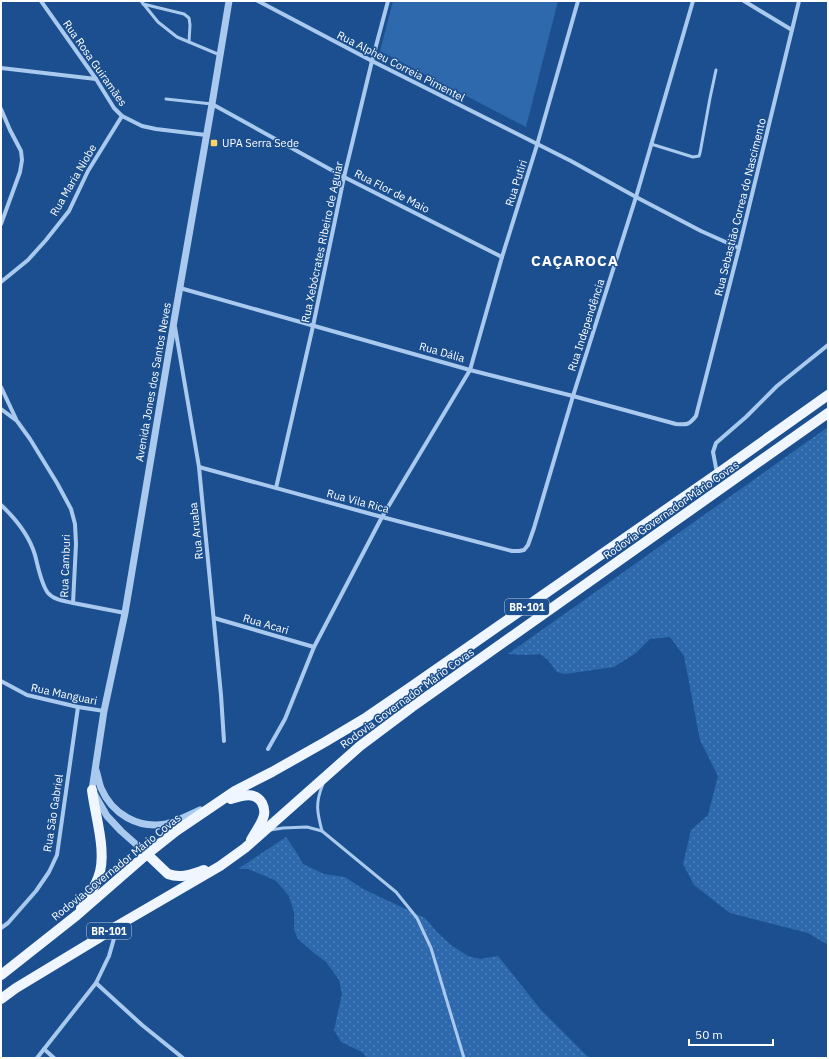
<svg xmlns="http://www.w3.org/2000/svg" width="829" height="1059" font-family="'IBM Plex Sans',sans-serif">
  <style>
    .grass { fill: url(#grass-dots) }
    .green { fill: #2e69ad }
    .lines { fill: none; stroke-linecap: round; stroke-linejoin: round }
    .service { stroke: #a9c9ee; stroke-width: 3 }
    .minor { stroke: #a9c9ee; stroke-width: 4 }
    .tertiary { stroke: #a9c9ee; stroke-width: 7 }
    .primary { stroke: #f0f6ff; stroke-width: 10 }
    .poi-dot { fill: #ffd166; stroke: #1b4f8f; stroke-width: 1.5 }
    .labels { text-anchor: middle; dominant-baseline: central; stroke-width: 3; stroke-linejoin: round; paint-order: stroke }
    .shield { fill: #1b4f8f; stroke: #bbcadd; stroke-width: 1 }
    .shield-label { font-size: 10px; font-weight: bold; fill: #fff }
    .street-label { font-size: 11px; fill: #fff; stroke: #1b4f8f }
    .poi-label { font-size: 11px; fill: #fff; stroke: #1b4f8f; text-anchor: start }
    .district-label { font-size: 15px; font-weight: bold; letter-spacing: 1px; fill: #fff; stroke: #1b4f8f }
  </style>
  <defs>
    <pattern id="grass-dots" width="8" height="8" patternUnits="userSpaceOnUse"><rect width="8" height="8" fill="#2e69ad"/><path d="M2 2h.1M6 6h.1" fill="none" stroke="#4d80b9" stroke-width="1.8" stroke-linecap="round"/></pattern>
  </defs>
  <rect width="100%" height="100%" fill="#1b4f8f"/>
  <g class="grass">
    <path d="M828 427V945L808 933 730 913 694 885 683 864 691 830 708 815 718 776 700 740 684 656 670 637 650 639 636 653 614 667 565 674 557 672 548 660 540 654 526 655 508 654Z"/>
    <path d="M286 837 295 850 303 864 324 874 345 877 363 889 425 918 437 932 451 945 468 956 480 959 498 956 541 1010 589 1058H367L362 1052 341 1042 334 1030 342 994 339 980 326 962 314 953 298 939 294 930V912L289 896 276 881 265 876 248 869H238Z"/>
  </g>
  <path class="green" d="M393 1H558L526 127 380 51Z"/>
  <g class="lines">
    <g class="service">
      <path d="M141 1 158 22 177 37 220 55"/>
      <path d="M143 4 184 14 189 18 190 25 189 42"/>
      <path d="M166 99 212 104"/>
      <path d="M651 144 693 157 699 156 700 153 710 98 716 70"/>
      <path d="M270 830 283 828 307 827 322 831 396 892 417 918 431 948 464 1058"/>
      <path d="M322 831C317 812 315 803 323 784"/>
    </g>
    <g class="minor">
      <path d="M41 1 96 79 114 108 122 116 142 126 156 129 206 135"/>
      <path d="M258 1 372 61 571 161 636 197 701 231 739 248"/>
      <path d="M744 1 792 30"/>
      <path d="M1 68 96 79"/>
      <path d="M212 104 344 177 502 257"/>
      <path d="M1 109 10 130 21 151 22 160 20 172 1 224"/>
      <path d="M1 282 28 260 46 240 69 211 88 171 122 116"/>
      <path d="M180 288 470 370 573 396 676 424C687 425 689 425 696 416L739 248 799 1"/>
      <path d="M175 327 199 467 221 695 224 741"/>
      <path d="M1 387 16 419"/>
      <path d="M1 409 17 421 30 439 57 483 71 509 75 524 76 544 73 603 125 613"/>
      <path d="M199 467 382 517 512 551H519L524 550 528 545 534 528 573 396 636 197 693 1"/>
      <path d="M717 473 713 452 716 443 746 417 777 386 828 345"/>
      <path d="M276 488 313 326 344 177 372 61 388 1"/>
      <path d="M1 505C16 519 29 535 35 555 38 566 41 584 48 593 54 600 64 601 73 603"/>
      <path d="M214 618 314 647"/>
      <path d="M1 681 27 695 78 707 104 711"/>
      <path d="M268 749 285 719 314 647 382 517 470 370 502 257 537 145 578 1"/>
      <path d="M1 928 8 923 36 891 49 872 57 855 78 707"/>
      <path d="M96 983 142 1025 183 1058"/>
      <path d="M44 1049 54 1058"/>
      <path d="M37 1058 96 983 109 956 117 928"/>
    </g>
    <g class="tertiary">
      <path d="M96 770C98 776 99 783 101 788 112 814 138 829 166 824 178 821 189 815 200 810"/>
      <path d="M147 854 121 831 107 816 92 790 104 711 125 613 174 321 212 104 229 1"/>
    </g>
    <g class="primary">
      <path d="M231 799C241 796 255 791 262 803 264 807 265 810 264 815 262 824 255 832 251 840"/>
      <path d="M147 854 168 874C181 879 192 874 204 870"/>
      <path d="M81 908C87 898 94 889 98 878 108 854 95 816 92 790"/>
      <path d="M1 975 77 915 147 854 176 831 235 791 272 772 325 742 367 717 408 689 717 474 828 395"/>
      <path d="M1 999 16 988 97 939 117 926 220 866 245 848 360 746 412 707 828 413"/>
    </g>
  </g>
  <rect class="poi-dot" x="210" y="139" width="8" height="8" rx="2"/>
  <g class="labels">
    <g class="shield">
      <rect x="505" y="599" width="44" height="16" rx="3"/>
      <rect x="87" y="923" width="44" height="16" rx="3"/>
    </g>
    <g class="shield-label">
      <text x="527" y="607">BR-101</text>
      <text x="109" y="931">BR-101</text>
    </g>
    <g class="street-label">
      <text transform="translate(95 63) rotate(55)">Rua Rosa Guiramães</text>
      <text transform="translate(401 66) rotate(27)">Rua Alpheu Correia Pimentel</text>
      <text transform="translate(73 180) rotate(-60)">Rua Maria Niobe</text>
      <text transform="translate(516 183) rotate(-72)">Rua Putiri</text>
      <text transform="translate(392 191) rotate(27)">Rua Flor de Maio</text>
      <text transform="translate(740 207) rotate(-76)">Rua Sebastião Correa do Nascimento</text>
      <text transform="translate(322 242) rotate(-78)">Rua Xebócrates Ribeiro de Aguiar</text>
      <text transform="translate(586 325) rotate(-72)">Rua Independência</text>
      <text transform="translate(442 352) rotate(16)">Rua Dália</text>
      <text transform="translate(153 382) rotate(-80)">Avenida Jones dos Santos Neves</text>
      <text transform="translate(358 501) rotate(15)">Rua Vila Rica</text>
      <text transform="translate(671 510) rotate(-35)">Rodovia Governador Mário Covas</text>
      <text transform="translate(196 531) rotate(-96)">Rua Aruaba</text>
      <text transform="translate(65 566) rotate(-88)">Rua Camburi</text>
      <text transform="translate(266 624) rotate(16)">Rua Acari</text>
      <text transform="translate(64 694) rotate(12)">Rua Manguari</text>
      <text transform="translate(407 698) rotate(-36)">Rodovia Governador Mário Covas</text>
      <text transform="translate(53 813) rotate(-81)">Rua São Gabriel</text>
      <text transform="translate(116 867) rotate(-39)">Rodovia Governador Mário Covas</text>
    </g>
    <g class="poi-label">
      <text x="222" y="143">UPA Serra Sede</text>
    </g>
    <g class="district-label">
      <text x="575" y="260">CAÇAROCA</text>
    </g>
  </g>
  <rect width="829" height="1059" fill="none" stroke="#ffffff" stroke-width="4"/>
  <path d="M689 1039v6h84v-6" fill="none" stroke="#ffffff" stroke-width="2"/>
  <text x="695" y="1039" font-size="12" fill="#ffffff" stroke="#1b4f8f" stroke-width="3" paint-order="stroke">50 m</text>
</svg>
